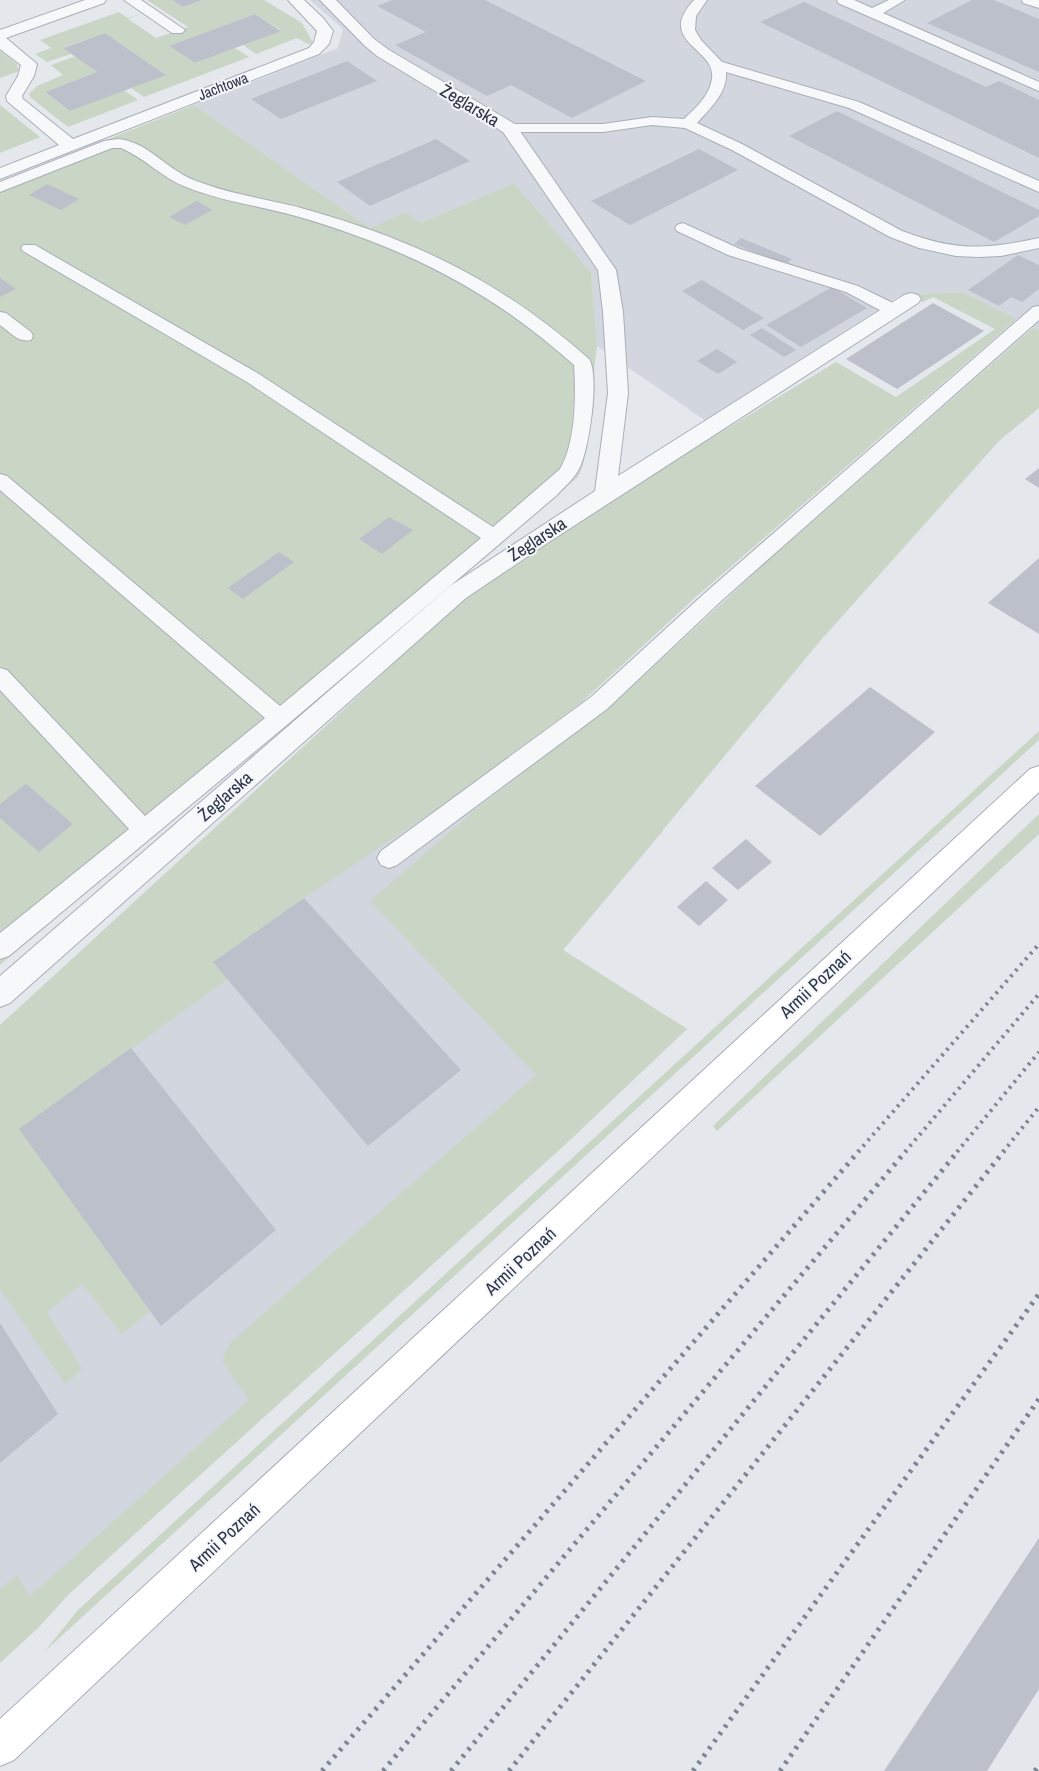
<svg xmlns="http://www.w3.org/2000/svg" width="1039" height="1771" font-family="'Archivo Narrow',sans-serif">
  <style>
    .built { fill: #d2d6de }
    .green { fill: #c9d6c5 }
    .building { fill: #bbc0ca }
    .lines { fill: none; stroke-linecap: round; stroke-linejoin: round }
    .lane-casing { stroke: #a9aeb7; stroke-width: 2 }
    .street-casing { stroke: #a9aeb7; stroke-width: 2 }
    .secondary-casing { stroke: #a9aeb7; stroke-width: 2 }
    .lane { fill: #f7f8fa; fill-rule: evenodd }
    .street { fill: #f7f8fa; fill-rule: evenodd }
    .secondary { fill: #fff; fill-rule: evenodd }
    .rail-far1 { stroke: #7d8696; stroke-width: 4; stroke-dasharray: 2.5 5; stroke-linecap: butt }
    .rail { stroke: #7d8696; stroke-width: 5; stroke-dasharray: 3 6; stroke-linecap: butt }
    .labels { text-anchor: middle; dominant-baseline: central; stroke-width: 4; stroke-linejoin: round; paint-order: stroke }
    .far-street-label { font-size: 15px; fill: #2b3445; stroke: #f4f6f9 }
    .street-label { font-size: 18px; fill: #2b3445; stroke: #f4f6f9 }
  </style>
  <rect width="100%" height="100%" fill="#e4e7ec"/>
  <g class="built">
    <path d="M310 0H1039V330L962 292 899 296 706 421 597 346 591 272 514 183 420 223 406 212 370 228 194 105 338 48 343 29Z"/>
    <path d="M466 664 663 831 563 950 687 1029 0 1630V1085Z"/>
  </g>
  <g class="green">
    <path d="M147 0H172L183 7 202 0H264L302 23 313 43 308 44 297 38 256 54 243 45 281 30 255 14 169 46 195 63 235 48 249 57 144 97 131 88 165 74 105 33 64 47 71 54 47 62 35 54 51 48 40 40 119 12 128 18 142 13 128 19 156 38 188 27Z"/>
    <path d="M0 51 17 64 19 71 0 78Z"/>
    <path d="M76 56 97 72 45 92 70 111 124 90 138 100 68 127 31 98 29 94 37 86 63 75 51 65Z"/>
    <path d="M0 105 40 137 0 153Z"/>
    <path d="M194 105 370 228 406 212 420 223 514 183 591 272 597 346 583 465 578 477 499 546 0 965V182Z"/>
    <path d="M962 292 1017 319 697 596 582 702 435 810 304 898 213 962 228 979 20 1129 150 1311 122 1334 82 1284 47 1312 82 1369 65 1384 0 1289V1025L464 599 497 574 690 451 836 362 896 397 995 329 933 297 923 302 911 295Z"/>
    <path d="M1034 327 1039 330V408L999 441 821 640 563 950 687 1029 568 1142 125 1543 68 1595 38 1628 0 1663V1589L17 1575 30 1596 249 1400 223 1363 224 1355 230 1343 536 1075 370 901 480 806 613 704 761 567Z"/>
    <path d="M1039 731V740L44 1652 78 1610Z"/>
    <path d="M1039 814V834L717 1131 713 1126Z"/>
  </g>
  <g class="building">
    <path d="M172 0H202L183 7Z"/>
    <path d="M392 0H485L646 81 572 118 511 85 487 96 395 45 426 32 377 6Z"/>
    <path d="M972 0H994L1039 19V72L927 23Z"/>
    <path d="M804 2 986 87 999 81 1039 100V158L760 22Z"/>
    <path d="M255 14 281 31 195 63 169 46Z"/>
    <path d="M105 33 166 75 70 111 45 92 97 72 63 48Z"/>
    <path d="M347 61 377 81 281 119 251 99Z"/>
    <path d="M837 111 1039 210V216L994 242 789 136Z"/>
    <path d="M436 139 470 161 370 206 337 182Z"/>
    <path d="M699 149 738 170 630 225 591 201Z"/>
    <path d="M47 184 79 199 61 210 29 195Z"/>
    <path d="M197 201 212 210 185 225 169 217Z"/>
    <path d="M741 238 792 259 785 265 734 244Z"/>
    <path d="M1018 255 1039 265V289L1022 302 1011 297 999 306 968 290Z"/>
    <path d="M0 278 16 289 0 297Z"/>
    <path d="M702 280 764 318 743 330 682 291Z"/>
    <path d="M832 287 867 308 801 347 766 325Z"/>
    <path d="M933 303 984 331 897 389 846 359Z"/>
    <path d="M762 328 796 350 784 357 750 335Z"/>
    <path d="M717 349 737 362 718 374 697 361Z"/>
    <path d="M1039 468V488L1025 479Z"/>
    <path d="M389 517 413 530 382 554 359 539Z"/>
    <path d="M279 552 294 562 243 599 228 588Z"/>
    <path d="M1039 558V634L988 603Z"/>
    <path d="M870 687 935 732 820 836 755 786Z"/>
    <path d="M26 784 73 824 39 852 0 818V804Z"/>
    <path d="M746 839 772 862 738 890 712 868Z"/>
    <path d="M706 881 728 900 699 926 677 907Z"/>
    <path d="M304 898 461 1070 368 1146 213 962Z"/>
    <path d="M131 1048 276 1230 161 1326 19 1129Z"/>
    <path d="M0 1323 58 1414 0 1463Z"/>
    <path d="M1039 1538V1689L987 1771H884Z"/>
  </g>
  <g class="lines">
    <g class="lane-casing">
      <g id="lane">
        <path d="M694 0H707L696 16 695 30 701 40 722 62 859 102 1039 181V192L849 108 726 72C728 92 710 109 697 123L742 144 902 231C955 251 984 250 1039 238V248L1001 256 978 257 956 256 919 248 890 237 732 150 685 128 652 125 603 132H509L504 131 502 128 504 125 509 124H603L652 117 684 119C696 108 710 95 712 78 716 48 655 42 694 0Z"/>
        <path d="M837 0H854L872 8 889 0H905L883 13 1039 82V91L838 3Z"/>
        <path d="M1022 0H1039V8L1023 3Z"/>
        <path d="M118 139C142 141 158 159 177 171 186 177 195 181 205 184 238 196 274 200 308 210 418 241 503 283 589 359 600 375 589 451 579 469 574 479 565 486 557 495L288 724 9 956 0 959V933L129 829 0 690V668L7 670 145 816 265 718 0 490V474L7 476 280 706 481 538 247 382 23 251 21 248 23 245H35L259 374 493 527 560 469C576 442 576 395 574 365 491 290 403 247 296 216 259 206 221 201 186 187 162 178 145 158 121 148H112L0 192V182L104 141Z"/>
        <path d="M683 223 740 249 858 286 899 306 901 310 899 314H887L846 292 728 255 677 231 675 228 677 225Z"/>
        <path d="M1039 306V320L720 602 607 709 397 865 389 868 381 865 377 858 381 851 591 697 706 592 1033 307Z"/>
        <path d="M0 312 6 313 31 332 33 336 31 340C18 343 10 332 0 325Z"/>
      </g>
    </g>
    <g class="street-casing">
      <g id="street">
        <path d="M85 0H106L104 3 6 38 37 64 34 76 22 96 23 99 73 139 309 48 314 42 317 31 288 0H304L324 19 333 31 329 44 319 54 0 179V168L59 145 7 101 6 96 18 76 21 65 0 49V30Z"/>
        <path d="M124 0H141L185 30 182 33H172Z"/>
        <path d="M320 0H336L374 39 389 50 515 124 616 270 623 312 628 393 618 476 904 295 911 293 918 295 921 299 918 303 549 542 466 598 10 1003 0 1007V976L450 586 595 491 608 393 603 312 598 270 503 132 377 56 364 45Z"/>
      </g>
    </g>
    <g class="secondary-casing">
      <path id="secondary" d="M1039 766V792L14 1760 0 1766V1719L1030 769Z"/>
    </g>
    <use href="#lane" class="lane"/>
    <use href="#street" class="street"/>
    <use href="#secondary" class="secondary"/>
    <g class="rail-far1">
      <path d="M858 1152 1039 944"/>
      <path d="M905 1152 1039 994"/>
      <path d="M957 1152 1039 1052"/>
      <path d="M1003 1152 1039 1107"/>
    </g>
    <g class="rail">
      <path d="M322 1771 859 1151"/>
      <path d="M383 1771 906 1151"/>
      <path d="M451 1771 958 1151"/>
      <path d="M509 1771 1004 1151"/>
      <path d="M693 1771 1039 1294"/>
      <path d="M780 1771 1039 1399"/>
      <path d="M1035 1771 1039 1765"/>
    </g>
  </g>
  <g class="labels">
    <g class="far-street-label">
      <text transform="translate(223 86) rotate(-21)">Jachtowa</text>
    </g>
    <g class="street-label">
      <text transform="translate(470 105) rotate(31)">Żeglarska</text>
      <text transform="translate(537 539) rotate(-33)">Żeglarska</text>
      <text transform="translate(225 796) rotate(-41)">Żeglarska</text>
      <text transform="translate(815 984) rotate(-43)">Armii Poznań</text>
      <text transform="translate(520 1261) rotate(-43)">Armii Poznań</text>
      <text transform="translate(224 1537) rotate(-43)">Armii Poznań</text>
    </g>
  </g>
</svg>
